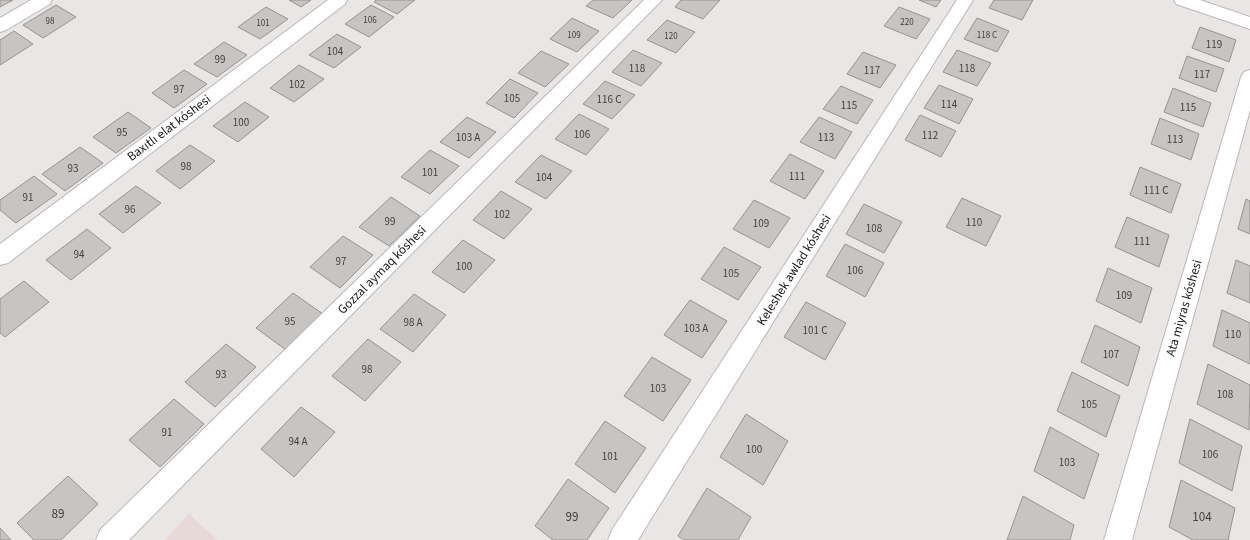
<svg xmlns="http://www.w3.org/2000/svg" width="1250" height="540" font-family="'Source Sans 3',sans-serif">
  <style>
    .built { fill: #e6d9d6 }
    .building { fill: #c8c4c3; stroke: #979393 }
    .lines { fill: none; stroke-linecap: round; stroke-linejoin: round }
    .street-casing { stroke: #bbb7b6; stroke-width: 2 }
    .street { fill: #fff; fill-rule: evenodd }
    .labels { text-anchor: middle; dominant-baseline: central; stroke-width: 3; stroke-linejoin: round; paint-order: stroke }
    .far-number-label { font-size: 9px; fill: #434241 }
    .number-label { font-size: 11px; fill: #434241 }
    .street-label { font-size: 13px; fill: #171616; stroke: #fff }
    .near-number-label { font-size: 13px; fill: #434241 }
  </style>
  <rect width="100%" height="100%" fill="#eae6e5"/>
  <path class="built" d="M189 514 217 540H165Z"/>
  <g class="building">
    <path d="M0 0H13L0 7Z"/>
    <path d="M289 0H311L301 7Z"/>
    <path d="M376 0H415L397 14 374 2Z"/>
    <path d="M593 0H632L613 18 586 6Z"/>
    <path d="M681 0H720L703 19 675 7Z"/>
    <path d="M919 0H941L936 7Z"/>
    <path d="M994 0H1033L1022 20 989 8Z"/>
    <path d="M56 5 76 17 43 38 23 25Z"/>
    <path d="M371 5 394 17 369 37 345 24Z"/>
    <path d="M266 7 288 19 260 39 238 27Z"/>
    <path d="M899 7 930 19 916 39 884 26Z"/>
    <path d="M572 18 599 31 577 52 550 39Z"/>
    <path d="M977 18 1009 31 997 52 964 39Z"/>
    <path d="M667 20 695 32 676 53 647 40Z"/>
    <path d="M1200 27 1236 40 1229 62 1192 48Z"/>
    <path d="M14 31 33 44 0 65V40Z"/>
    <path d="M337 34 361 47 334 68 309 55Z"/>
    <path d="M224 42 247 55 217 77 194 64Z"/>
    <path d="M633 50 662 63 641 86 612 72Z"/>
    <path d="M957 50 991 63 977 86 943 72Z"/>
    <path d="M541 51 569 64 545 87 518 73Z"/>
    <path d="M863 52 896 65 880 88 847 74Z"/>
    <path d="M1187 56 1224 69 1216 92 1179 78Z"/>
    <path d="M299 65 324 79 294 102 270 88Z"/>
    <path d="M184 70 207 84 174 108 152 93Z"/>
    <path d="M510 79 538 93 514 118 486 103Z"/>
    <path d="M605 81 635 95 612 119 583 104Z"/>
    <path d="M939 85 973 99 959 124 924 108Z"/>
    <path d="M841 86 873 100 857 124 823 109Z"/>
    <path d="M1173 88 1211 103 1203 127 1164 112Z"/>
    <path d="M245 102 269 117 238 142 213 126Z"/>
    <path d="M128 112 151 128 116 153 93 137Z"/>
    <path d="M579 114 609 129 586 155 555 139Z"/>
    <path d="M920 115 956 131 941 157 905 140Z"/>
    <path d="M467 117 496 132 469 158 440 142Z"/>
    <path d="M819 117 852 132 835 159 800 142Z"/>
    <path d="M1160 118 1199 134 1191 160 1151 144Z"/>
    <path d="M190 145 215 161 180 189 156 171Z"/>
    <path d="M80 147 103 163 65 191 42 174Z"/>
    <path d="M430 150 459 166 430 194 401 177Z"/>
    <path d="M790 154 824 171 805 199 770 181Z"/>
    <path d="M541 155 572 171 546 199 515 182Z"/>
    <path d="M1140 167 1181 184 1171 213 1130 195Z"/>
    <path d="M34 176 57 194 16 223 0 210V200Z"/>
    <path d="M136 186 161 203 123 233 99 214Z"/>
    <path d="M501 191 532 209 504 239 473 220Z"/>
    <path d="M391 197 420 216 389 246 359 227Z"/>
    <path d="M962 198 1001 216 986 246 946 227Z"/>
    <path d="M1246 199 1250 201V234L1238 229Z"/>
    <path d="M754 200 790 218 769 248 733 229Z"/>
    <path d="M864 204 902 222 884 253 846 234Z"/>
    <path d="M1127 217 1169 235 1159 267 1115 247Z"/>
    <path d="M87 229 111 248 71 280 46 260Z"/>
    <path d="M343 236 373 255 340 288 310 267Z"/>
    <path d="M463 240 495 260 464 293 432 272Z"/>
    <path d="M845 244 884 263 865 297 826 276Z"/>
    <path d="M724 247 761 267 738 300 701 279Z"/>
    <path d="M1236 260 1250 266V303L1227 293Z"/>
    <path d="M1108 268 1152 288 1141 323 1096 301Z"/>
    <path d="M24 281 49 302 5 337 0 333V299Z"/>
    <path d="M293 293 323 314 286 350 256 328Z"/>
    <path d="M414 294 446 315 413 352 380 329Z"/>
    <path d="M690 300 727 321 702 358 664 335Z"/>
    <path d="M806 302 846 323 825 360 784 337Z"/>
    <path d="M1222 310 1250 323V364L1213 346Z"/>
    <path d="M1095 325 1140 347 1128 386 1081 362Z"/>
    <path d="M368 339 401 362 365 401 332 376Z"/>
    <path d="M226 344 256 367 215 407 185 382Z"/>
    <path d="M652 357 691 380 663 421 624 396Z"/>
    <path d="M1208 364 1250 385 1249 430 1197 404Z"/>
    <path d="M1072 372 1120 396 1106 437 1057 411Z"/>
    <path d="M174 399 204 424 160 467 129 440Z"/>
    <path d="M301 407 335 432 294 477 261 449Z"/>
    <path d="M746 414 788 441 763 485 720 457Z"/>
    <path d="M1190 419 1242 446 1232 491 1179 463Z"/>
    <path d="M605 421 646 448 615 493 575 464Z"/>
    <path d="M1050 427 1099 454 1084 499 1034 471Z"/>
    <path d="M68 476 98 504 61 540H34L17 523Z"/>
    <path d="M568 479 609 508 587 540H553L535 526Z"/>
    <path d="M1181 480 1235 508 1228 540H1193L1169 527Z"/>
    <path d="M707 488 751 517 738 540H684L678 536Z"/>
    <path d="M1023 496 1074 525 1070 540H1007Z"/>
    <path d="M0 528 11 540H0Z"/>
  </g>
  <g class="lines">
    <g class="street-casing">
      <g id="street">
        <path d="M31 0H52L50 4 6 30 0 32V18Z"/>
        <path d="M328 0H347L345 4 8 263 0 265V244Z"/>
        <path d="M644 0H662L129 540H96L100 530Z"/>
        <path d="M957 0H973L638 540H608L612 530Z"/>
        <path d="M1174 0H1200L1250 17V29L1176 4Z"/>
        <path d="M1250 70V110L1132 540H1104L1241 77 1244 72Z"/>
      </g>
    </g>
    <use href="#street" class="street"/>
  </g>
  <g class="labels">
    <g class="far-number-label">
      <text x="370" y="20">106</text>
      <text x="50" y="21">98</text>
      <text x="907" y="22">220</text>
      <text x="263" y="23">101</text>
      <text x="574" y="35">109</text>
      <text x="987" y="35">118 С</text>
      <text x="671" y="36">120</text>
    </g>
    <g class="number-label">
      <text x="1214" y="44">119</text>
      <text x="335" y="51">104</text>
      <text x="220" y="59">99</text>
      <text x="637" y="68">118</text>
      <text x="967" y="68">118</text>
      <text x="872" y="70">117</text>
      <text x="1202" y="74">117</text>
      <text x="297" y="84">102</text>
      <text x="179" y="89">97</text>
      <text x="512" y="98">105</text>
      <text x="609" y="99">116 С</text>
      <text x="949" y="104">114</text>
      <text x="849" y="105">115</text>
      <text x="1188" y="107">115</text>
      <text x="241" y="122">100</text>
      <text x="122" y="132">95</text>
      <text x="582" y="134">106</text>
      <text x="930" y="135">112</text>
      <text x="468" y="137">103 А</text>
      <text x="826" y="137">113</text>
      <text x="1175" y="139">113</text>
      <text x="186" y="166">98</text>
      <text x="73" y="168">93</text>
      <text x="430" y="172">101</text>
      <text x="797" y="176">111</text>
      <text x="544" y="177">104</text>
      <text x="1156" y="190">111 С</text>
      <text x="28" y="197">91</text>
      <text x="130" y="209">96</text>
      <text x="502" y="214">102</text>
      <text x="390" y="221">99</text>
      <text x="974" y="222">110</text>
      <text x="761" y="223">109</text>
      <text x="874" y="228">108</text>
      <text x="1142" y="241">111</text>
      <text x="79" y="254">94</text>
      <text x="341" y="261">97</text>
      <text x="464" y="266">100</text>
      <text x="855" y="270">106</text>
      <text x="731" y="273">105</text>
      <text x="1124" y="295">109</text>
      <text x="290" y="321">95</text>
      <text x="413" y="322">98 А</text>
      <text x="696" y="328">103 А</text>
      <text x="815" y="330">101 С</text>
      <text x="1233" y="334">110</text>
      <text x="1111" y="354">107</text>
      <text x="367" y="369">98</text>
      <text x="221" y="374">93</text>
      <text x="658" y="388">103</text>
      <text x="1225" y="394">108</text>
      <text x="1089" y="404">105</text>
      <text x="167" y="432">91</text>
      <text x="298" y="441">94 А</text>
      <text x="754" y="449">100</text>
      <text x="1210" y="454">106</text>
      <text x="610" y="456">101</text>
      <text x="1067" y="462">103</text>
    </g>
    <g class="street-label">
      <text transform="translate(169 128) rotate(-37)">Baxıtlı elat kóshesi</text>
      <text transform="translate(382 270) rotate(-45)">Gozzal aymaq kóshesi</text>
      <text transform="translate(794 270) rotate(-58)">Keleshek awlad kóshesi</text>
      <text transform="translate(1184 308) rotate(-74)">Ata miyras kóshesi</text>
    </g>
    <g class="near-number-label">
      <text x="58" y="514">89</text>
      <text x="572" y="517">99</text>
      <text x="1202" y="517">104</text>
    </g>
  </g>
</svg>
